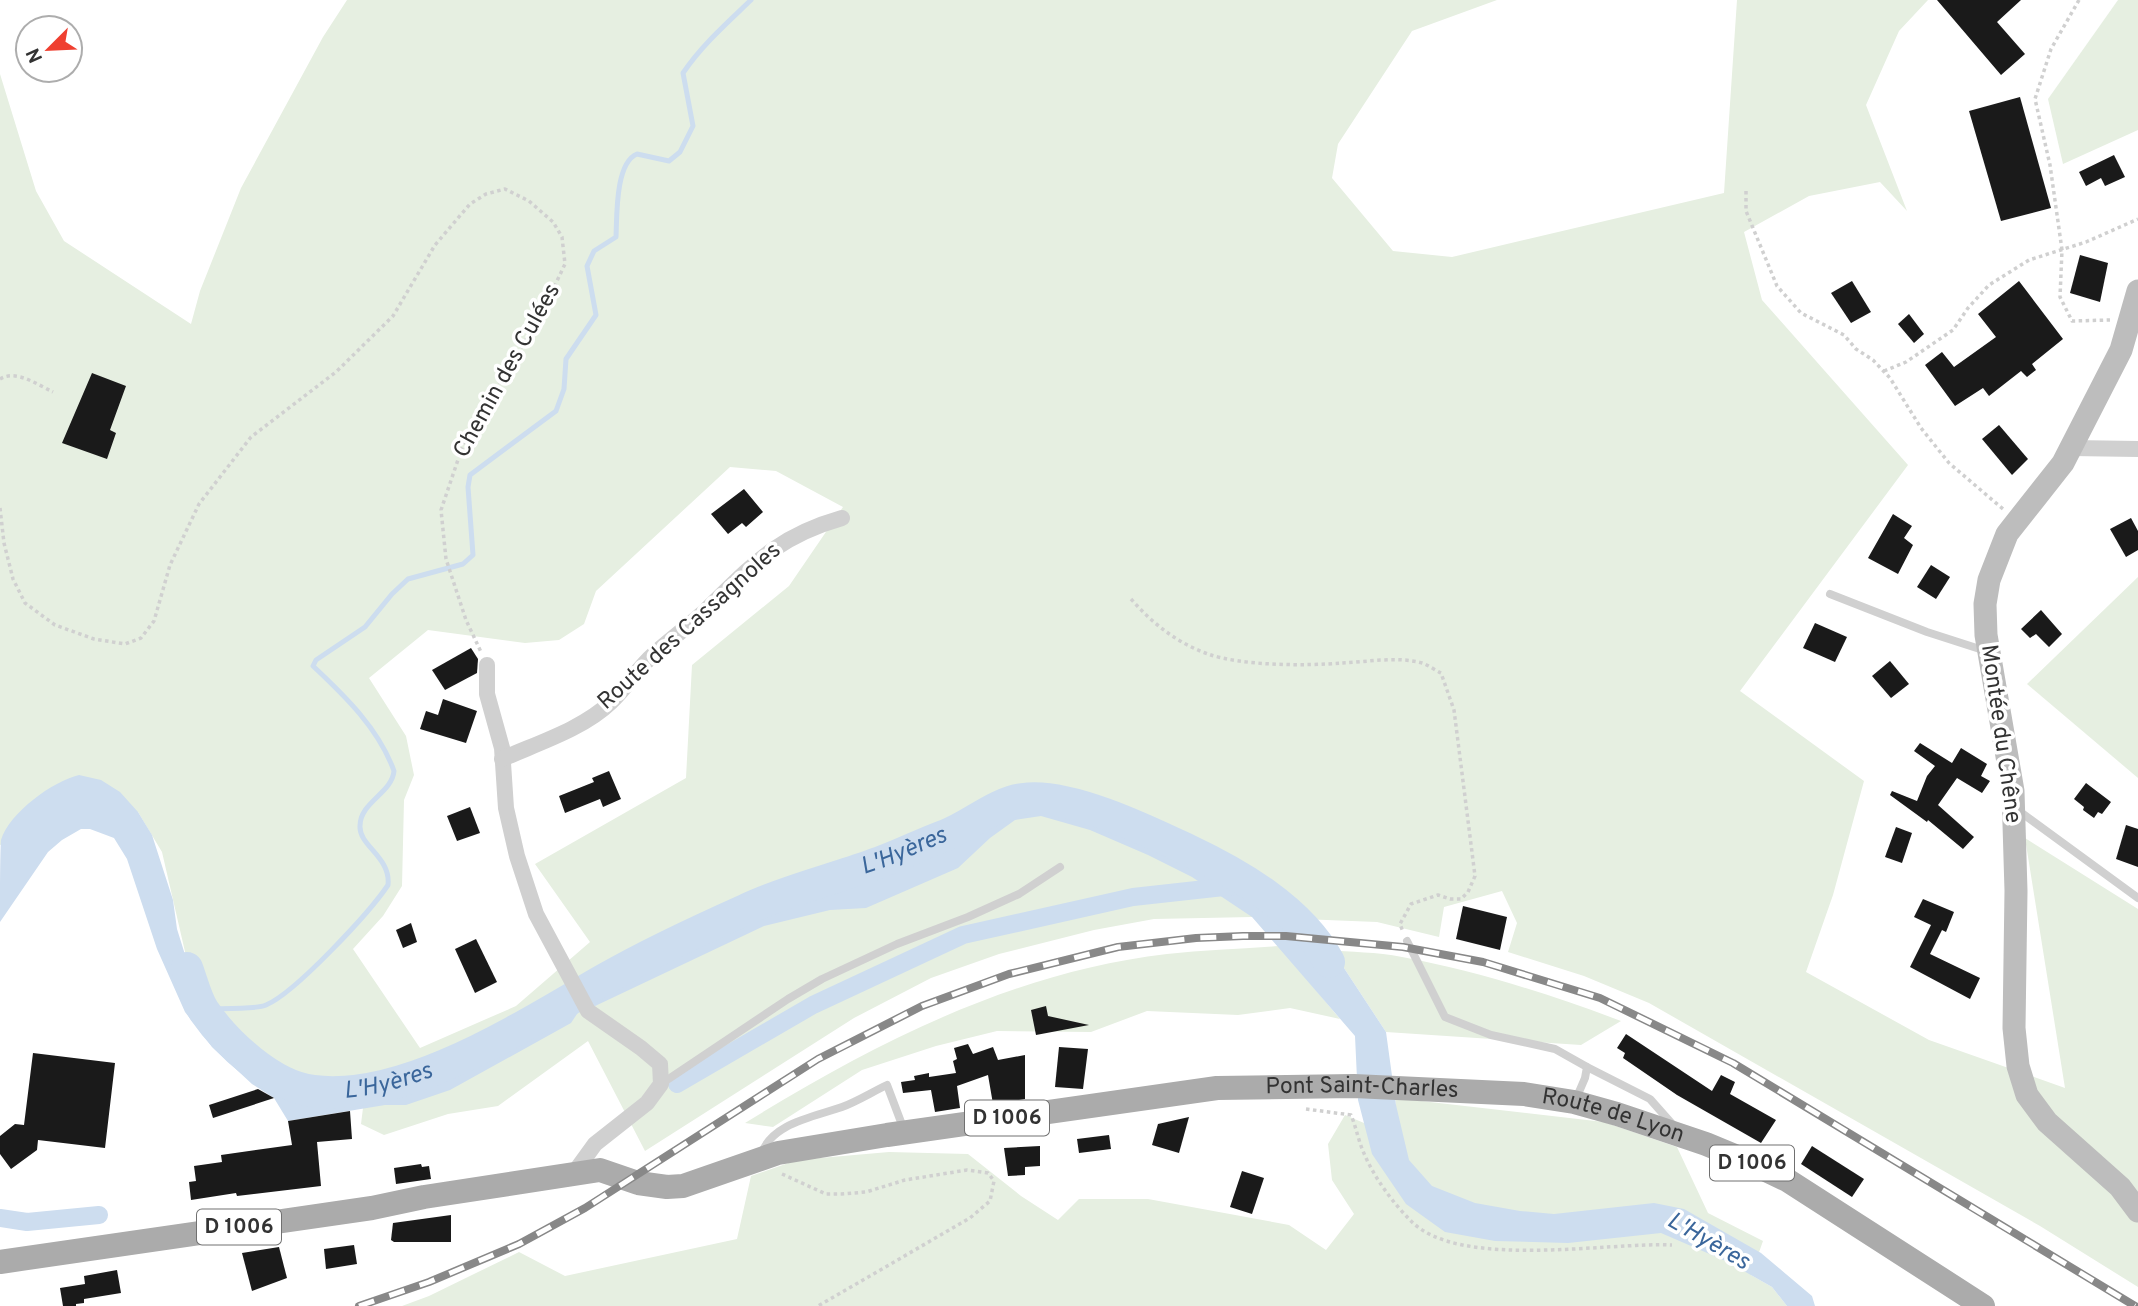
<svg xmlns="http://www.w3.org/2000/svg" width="2138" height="1306" font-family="Overpass,sans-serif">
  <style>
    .green { fill: #e6efe1; fill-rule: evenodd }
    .water { fill: #cdddef }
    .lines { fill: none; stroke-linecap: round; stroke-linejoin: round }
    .stream { stroke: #cdddef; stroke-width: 5 }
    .canal { stroke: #cdddef; stroke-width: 18 }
    .river { stroke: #cdddef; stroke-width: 32 }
    .building { fill: #1a1a1a }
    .path { stroke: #d0d0d0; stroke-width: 3.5; stroke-dasharray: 3.5 3.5; stroke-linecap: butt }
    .lane { stroke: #d0d0d0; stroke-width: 8 }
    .street { stroke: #d0d0d0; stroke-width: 16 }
    .secondary { stroke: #bdbdbd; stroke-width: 23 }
    .primary { stroke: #ababab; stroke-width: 24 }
    .rail-casing { stroke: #888; stroke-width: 8 }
    .rail { stroke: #fff; stroke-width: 5; stroke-dasharray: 16; stroke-linecap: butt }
    .labels { text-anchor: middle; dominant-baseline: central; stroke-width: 7; stroke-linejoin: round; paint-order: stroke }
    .shield { fill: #fff; stroke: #707070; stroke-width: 2 }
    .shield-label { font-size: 21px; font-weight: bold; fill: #333 }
    .street-label { font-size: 23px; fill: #333; stroke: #fff }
    .water-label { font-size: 24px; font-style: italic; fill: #3a669b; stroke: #fff }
  </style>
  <rect width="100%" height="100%" fill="#fff"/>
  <g class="green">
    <path d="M347 0H1497L1412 31 1338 144 1332 178 1393 251 1452 257 1724 193 1737 0H1928L1899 31 1866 105 1907 211 1880 182 1809 196 1744 232 1762 300 1908 465 1740 691 1864 781 1833 895 1806 972 1929 1040 2065 1088 2025 838 2138 909V1287L2040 1226 1649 1003 1584 976 1508 952 1517 923 1502 891 1444 907 1439 937 1377 922 1252 917 1154 919 1094 930 999 954 931 978 854 1018 645 1151 588 1041 498 1106 448 1114 384 1135 361 1124 363 1108 370 1088 302 1089 253 1062 215 1024 186 956 162 852 138 812 0 845V74L36 191 64 241 191 324 200 291 241 188 323 37ZM730 467 776 471 843 507 789 586 692 665 686 778 535 864 590 942 516 1006 420 1048 353 949 383 916 402 886 404 800 414 775 406 736 369 678 428 630 525 643 559 640 584 624 596 591Z"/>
    <path d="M2118 0H2138V130L2063 164 2048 99Z"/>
    <path d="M2138 577V778L2027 684Z"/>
    <path d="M1279 946 1340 1019 1290 1008 1238 1015 1147 1011 1091 1032 997 1031 936 1046 862 1070 773 1127 745 1123C875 1043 1013 972 1167 954 1204 950 1242 949 1279 946Z"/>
    <path d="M1326 950C1351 952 1377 952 1402 957 1477 971 1549 994 1621 1021L1581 1045 1386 1032 1342 965Z"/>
    <path d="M1395 1098 1604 1122 1677 1147 1708 1213 1763 1241 1751 1275 1772 1287 1787 1306H402L429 1296 519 1252 565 1276 737 1239 751 1176 797 1160 889 1152 968 1154 1021 1196 1058 1220 1079 1199H1148L1289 1225 1326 1250 1354 1214 1332 1180 1328 1144 1345 1115 1364 1123 1396 1105Z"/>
  </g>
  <path class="water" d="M79 775 101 780 120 792 138 812 152 835 173 900 177 929 202 1009 236 1047 253 1062 281 1081 316 1092 359 1090 396 1083 435 1071 563 1005 608 977 751 907 877 864 1005 804 1024 798 1048 799 1097 812 1131 824 1206 858 1251 884 1307 931 1342 965 1386 1032 1396 1105 1409 1160 1432 1186 1475 1203 1520 1211 1554 1214 1654 1203 1684 1209 1761 1253 1812 1296 1815 1306H1787L1772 1287 1728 1262 1661 1233 1568 1243 1495 1241 1445 1232 1406 1204 1372 1154 1358 1100 1355 1036 1252 917 1192 877 1148 855 1090 830 1041 816 1015 820 990 838 958 868 866 908 830 910 764 926 593 1007 581 1008 571 1023 450 1090 406 1105H385L288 1121 274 1098 252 1084 212 1047 185 1012 157 949 127 859 114 838 90 829H81L62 840 48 852 0 922C0 904 0 853 1 840 9 813 53 781 79 775Z"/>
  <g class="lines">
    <path class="stream" d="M202 1009C217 1008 255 1010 266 1005 295 993 370 912 388 885 391 857 359 846 360 826 360 802 392 793 394 771 379 729 345 696 313 666L316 660 365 627 392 594 408 579 463 564 473 555 468 487 470 475 556 411 564 389 566 359 596 315 587 266 594 251 616 237C617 217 615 163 637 154L669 161 680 152 693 126 683 73C702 45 727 23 751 0"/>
    <g class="canal">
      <path d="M677 1084 813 1005 963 935 1133 897 1251 884"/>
      <path d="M0 1218 27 1222 99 1215"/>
    </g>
    <path class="river" id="s1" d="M187 968C192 981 196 999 204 1011 227 1044 272 1086 313 1091 407 1103 526 1024 605 979 650 953 700 930 747 909 787 890 831 880 872 865 897 857 921 844 946 835 972 825 995 803 1023 799 1067 792 1146 830 1186 849 1239 874 1300 909 1329 962"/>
  </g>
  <g class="building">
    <path d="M1937 0H2021L1997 22 2025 54 2001 75Z"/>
    <path d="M2020 97 2051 208 2001 221 1969 111Z"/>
    <path d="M2114 155 2125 177 2105 186 2101 178 2086 186 2079 172Z"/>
    <path d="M2080 255 2108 263 2100 302 2070 293Z"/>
    <path d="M1852 281 1871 312 1851 323 1831 293Z"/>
    <path d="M2019 281 2063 339 2032 364 2036 370 2027 377 2021 371 1989 396 1983 388 1955 406 1925 365 1942 352 1954 367 1996 337 1978 314Z"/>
    <path d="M1909 314 1924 334 1914 343 1898 324Z"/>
    <path d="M92 373 126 386 110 430 116 433 107 459 62 443Z"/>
    <path d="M1999 425 2028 459 2012 475 1982 439Z"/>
    <path d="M744 489 763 512 746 527 742 523 728 534 711 514Z"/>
    <path d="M1893 514 1912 526 1904 538 1913 545 1898 574 1868 558Z"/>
    <path d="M2131 518 2138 531V550L2126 557 2110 529Z"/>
    <path d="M1931 565 1950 577 1936 599 1917 587Z"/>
    <path d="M2041 610 2062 634 2049 647 2036 634 2030 638 2021 629Z"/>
    <path d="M1815 623 1847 637 1835 662 1803 648Z"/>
    <path d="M471 648 478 659 477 673 445 690 432 670Z"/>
    <path d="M1890 661 1909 684 1891 698 1872 676Z"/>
    <path d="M443 699 477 711 466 743 420 729 426 711 438 715Z"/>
    <path d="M1920 743 1952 763 1961 748 1987 764 1981 776 1990 781 1982 793 1957 778 1938 805 1974 837 1963 849 1928 820 1927 822 1890 795 1892 791 1917 801 1927 776 1935 766 1914 751Z"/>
    <path d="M609 771 621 799 603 807 600 799 565 813 559 796 594 782 592 778Z"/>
    <path d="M2086 783 2111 802 2102 814 2098 812 2094 818 2083 810 2084 807 2074 799Z"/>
    <path d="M470 807 480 833 457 841 447 816Z"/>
    <path d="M2126 825 2138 829V867L2116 859Z"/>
    <path d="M1896 827 1912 833 1902 863 1885 857Z"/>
    <path d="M1923 899 1954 912 1946 932 1942 930 1930 954 1980 978 1970 999 1910 967 1931 925 1914 917Z"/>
    <path d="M1463 906 1507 917 1500 950 1456 939Z"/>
    <path d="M411 923 417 942 403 948 396 930Z"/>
    <path d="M476 939 497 982 475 993 455 949Z"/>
    <path d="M1046 1006 1048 1016 1089 1025 1036 1035 1031 1010Z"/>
    <path d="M1626 1034 1712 1091 1721 1075 1735 1082 1730 1094 1776 1120 1761 1143 1677 1095 1623 1058 1625 1053 1617 1048Z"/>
    <path d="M968 1044 973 1054 993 1047 998 1060 1025 1055V1099L993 1104 988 1075 957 1086 960 1108 935 1112 931 1090 903 1093 901 1082 915 1080 914 1076 929 1073V1077L956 1073 953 1061 957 1059 954 1048Z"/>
    <path d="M1059 1047 1088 1049 1083 1089 1055 1087Z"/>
    <path d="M33 1053 115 1063 105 1148 38 1140 37 1150 11 1169 0 1154V1136L15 1124 24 1125Z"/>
    <path d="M258 1089 274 1098 213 1118 209 1105Z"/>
    <path d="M350 1111 352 1139 317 1142 321 1186 237 1196 236 1193 191 1200 189 1182 196 1181 194 1166 222 1162 221 1155 292 1145 288 1121Z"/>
    <path d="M1189 1117 1179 1153 1152 1145 1158 1124Z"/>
    <path d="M1109 1135 1111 1149 1079 1153 1077 1139Z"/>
    <path d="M1040 1146V1166L1025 1167V1175L1008 1176 1004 1148Z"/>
    <path d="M1812 1146 1864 1179 1852 1197 1801 1164Z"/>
    <path d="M421 1164 422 1167 429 1166 431 1179 396 1184 394 1168Z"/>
    <path d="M1242 1171 1264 1178 1252 1214 1230 1207Z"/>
    <path d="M451 1215V1242H394L391 1240 393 1223Z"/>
    <path d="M354 1245 357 1264 326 1269 324 1249Z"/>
    <path d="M279 1247 287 1278 252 1291 242 1253Z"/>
    <path d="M117 1270 121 1293 84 1299V1303L76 1304V1306H63L60 1288 85 1284 84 1276Z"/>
  </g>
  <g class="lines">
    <g class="path">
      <path d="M2079 0 2051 49 2035 99 2050 165 2062 250 2060 297 2072 321 2110 320"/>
      <path d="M1746 191V211L1777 286 1801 313 1844 335 1856 349 1873 360 1890 378 1921 428 1949 463 2003 509"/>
      <path d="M1884 371 1906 362 1953 330 1968 308 1989 285 2029 260 2086 242 2138 219"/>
      <path d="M0 379C16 369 38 385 53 392"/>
      <path d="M0 508 4 543 13 579 25 603 55 625 94 639 125 644 141 638 154 621 170 565 199 504 251 437 336 372 393 316 435 245 470 204 486 194 505 189 529 201 553 222 562 237 565 264 541 315 464 442 441 510 446 559 466 620 481 652"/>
      <path d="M1131 599C1152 623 1177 643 1208 654 1242 666 1306 666 1342 663 1367 662 1397 656 1422 663 1428 665 1435 670 1441 673L1454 710 1475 876 1468 892 1461 899H1450L1438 895 1411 904 1400 924 1403 932"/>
      <path d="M1306 1109 1351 1115C1356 1127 1358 1139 1363 1151 1373 1176 1392 1202 1411 1221 1459 1270 1606 1242 1672 1245"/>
      <path d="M782 1174 826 1194H841L866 1192 905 1180 967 1170 988 1173 994 1181 990 1201 970 1218 818 1306"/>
    </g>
    <g class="lane">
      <path d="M1830 594 1927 632 1986 651"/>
      <path d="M2019 811 2138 898"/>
      <path d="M1407 941 1445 1017 1491 1035 1555 1049 1587 1067 1585 1078 1576 1099"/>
      <path d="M1587 1067 1650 1099 1673 1125"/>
      <path d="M661 1084 788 999 822 979 897 944 968 917 1019 894 1060 867"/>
      <path d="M761 1155C771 1123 814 1117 842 1107 858 1101 872 1092 887 1085L904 1130"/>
    </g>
    <g class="street">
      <path d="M2071 448 2138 449"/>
      <path d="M487 665V694L502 748 506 808 517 856 536 914 588 1011 641 1048 660 1064 661 1084 647 1103 595 1144 574 1173"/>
      <path d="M502 759C538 743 583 729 611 702 627 687 638 668 654 654 670 640 687 627 703 613 751 567 775 537 842 518"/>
    </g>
    <path class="secondary" d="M2138 291 2121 350 2063 463 2007 534 1989 580 1985 604 1986 635 2013 791 2016 891 2014 1028 2018 1066 2027 1095 2047 1122 2120 1187 2138 1211"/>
    <path class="primary" id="s2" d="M0 1262 372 1208 424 1197 600 1170 638 1183 667 1187 683 1186 778 1153 887 1135 1217 1088 1354 1086 1524 1094 1574 1102 1617 1114 1706 1144 1747 1161 1787 1180 1983 1306"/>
    <g class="rail-casing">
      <path id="rail" d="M359 1306 429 1282 519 1244 585 1208 818 1059 922 1006 1009 974 1118 947 1196 938 1243 936H1286L1403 947 1483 962 1600 998 1733 1063 2135 1306"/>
    </g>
    <use href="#rail" class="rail"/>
  </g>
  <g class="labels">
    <g class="shield">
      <rect x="965" y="1100.5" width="84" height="35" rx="5"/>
      <rect x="1710" y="1145.5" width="84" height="35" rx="5"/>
      <rect x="197" y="1209.5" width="84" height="35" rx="5"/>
    </g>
    <g class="shield-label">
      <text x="1007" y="1118">D 1006</text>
      <text x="1752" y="1163">D 1006</text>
      <text x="239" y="1227">D 1006</text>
    </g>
    <g class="street-label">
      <text transform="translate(508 371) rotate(-61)">Chemin des Culées</text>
      <text transform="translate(690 627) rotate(-42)">Route des Cassagnoles</text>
      <text transform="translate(2000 734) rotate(82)">Montée du Chêne</text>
      <text stroke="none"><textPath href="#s2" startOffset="1382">Pont Saint-Charles</textPath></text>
      <text stroke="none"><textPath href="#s2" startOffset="1636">Route de Lyon</textPath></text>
    </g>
    <g class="water-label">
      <text stroke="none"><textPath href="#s1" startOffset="828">L'Hyères</textPath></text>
      <text stroke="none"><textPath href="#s1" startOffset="261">L'Hyères</textPath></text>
      <text transform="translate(1708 1242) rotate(30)">L'Hyères</text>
    </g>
  </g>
  <g transform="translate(49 49) rotate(246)"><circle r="33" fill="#ffffff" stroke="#adadad" stroke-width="2"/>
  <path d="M0-5L12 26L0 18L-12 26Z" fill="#ef3f30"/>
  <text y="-10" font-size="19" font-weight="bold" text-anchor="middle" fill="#333333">N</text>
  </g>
</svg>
